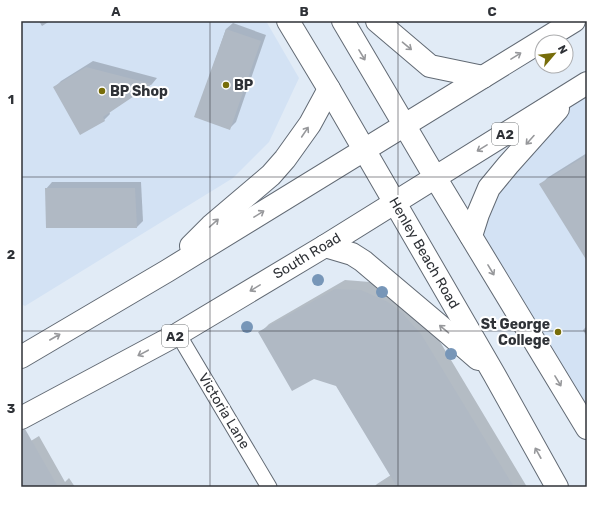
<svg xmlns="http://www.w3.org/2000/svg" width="608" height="508" font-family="Rubik,sans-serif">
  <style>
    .built { fill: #d3e2f4 }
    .shadow { fill: #0003 }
    .building { fill: #b0b9c4 }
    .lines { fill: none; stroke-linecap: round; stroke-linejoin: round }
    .service-casing { stroke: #626a74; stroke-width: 17 }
    .secondary-casing { stroke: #626a74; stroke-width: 24 }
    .trunk-casing { stroke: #626a74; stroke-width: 24 }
    .service { stroke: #fff; stroke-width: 15 }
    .secondary { stroke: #fff; stroke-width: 22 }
    .trunk { stroke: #fff; stroke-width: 22 }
    .tree { fill: #7796b8 }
    .oneway { stroke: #97989b }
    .grid { fill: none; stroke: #2f3237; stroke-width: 1; stroke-opacity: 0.55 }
    .poi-dot { fill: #776d0a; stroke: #fff; stroke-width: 1.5 }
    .labels { text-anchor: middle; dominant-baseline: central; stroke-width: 4; stroke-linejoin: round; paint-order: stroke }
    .shield { fill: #fff; stroke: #6d7073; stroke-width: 1 }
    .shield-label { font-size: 13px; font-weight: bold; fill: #2f3237 }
    .poi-label { font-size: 14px; font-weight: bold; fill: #2f3237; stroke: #fff; text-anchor: start }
    .street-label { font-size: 14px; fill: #2f3237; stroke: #fff }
    .neatline { fill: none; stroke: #2f3237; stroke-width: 1.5 }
    .grid-label { font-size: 13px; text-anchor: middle; font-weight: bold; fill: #2f3237 }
  </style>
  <rect width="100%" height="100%" fill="#e1ebf6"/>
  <g class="built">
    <path d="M21 21H266L299 78 269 142 233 178 25 306 21 304Z"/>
    <path d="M587 82V428L471 236 489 188Z"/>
  </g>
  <g class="shadow">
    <path d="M39 21H50L42 26Z"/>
    <path d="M233 23 266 35 236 122 229 129 196 116 226 29Z"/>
    <path d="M93 61 157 78 152 84 109 111 110 114 104 120 55 87 61 81Z"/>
    <path d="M587 153V259L541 185 547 178Z"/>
    <path d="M52 182H141L143 221 137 227 46 189Z"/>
    <path d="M345 280 370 282 397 294 430 325 527 487H374L377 484 391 475 336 385 260 333 269 324Z"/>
    <path d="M587 326V337L583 330Z"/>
    <path d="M39 436 65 482 69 478 75 487H21V447Z"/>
  </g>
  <g class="building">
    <path d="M226 29 261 41 230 130 194 117Z"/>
    <path d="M86 67 152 84 103 117 105 121 80 135 53 87Z"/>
    <path d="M587 155V261L539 184Z"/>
    <path d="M45 188H135L137 228H46Z"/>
    <path d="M335 289 361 290 388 302 403 314 421 334 514 487H397L336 386 314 379 292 391 258 332Z"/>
    <path d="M25 429 58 487H21V430Z"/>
  </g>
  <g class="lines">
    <g class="service-casing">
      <path id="service" d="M178 334 269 487"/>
    </g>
    <g class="secondary-casing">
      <g id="secondary">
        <path d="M288 21 329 89 494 374 557 487"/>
        <path d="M343 21 435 177 587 428"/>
        <path d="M377 21 430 66 483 77"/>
        <path d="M325 246 352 254 363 261 447 332 478 359"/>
      </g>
    </g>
    <g class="trunk-casing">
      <g id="trunk">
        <path d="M471 236 478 214 489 188 508 165 558 109"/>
        <path d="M191 246 211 226 271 175 285 159 310 124 329 89"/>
        <path d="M21 357 167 271 574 21"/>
        <path d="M21 418 178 334 325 246 587 83"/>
      </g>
    </g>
    <use href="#service" class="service"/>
    <use href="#secondary" class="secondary"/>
    <use href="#trunk" class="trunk"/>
  </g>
  <g class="tree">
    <circle cx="318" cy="280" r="6"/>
    <circle cx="382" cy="292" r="6"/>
    <circle cx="247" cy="327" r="6"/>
    <circle cx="451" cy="354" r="6"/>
  </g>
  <defs><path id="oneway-shaft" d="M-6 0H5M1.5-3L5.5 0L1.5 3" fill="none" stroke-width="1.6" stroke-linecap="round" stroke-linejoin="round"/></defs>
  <g class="oneway">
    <use href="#oneway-shaft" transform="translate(407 46) rotate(40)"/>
    <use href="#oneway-shaft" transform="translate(362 55) rotate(59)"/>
    <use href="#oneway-shaft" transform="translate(516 56) rotate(-32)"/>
    <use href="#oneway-shaft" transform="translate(305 132) rotate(-56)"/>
    <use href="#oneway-shaft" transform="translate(530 140) rotate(132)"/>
    <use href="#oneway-shaft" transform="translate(482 148) rotate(148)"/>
    <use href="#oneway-shaft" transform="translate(259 214) rotate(-32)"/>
    <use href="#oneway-shaft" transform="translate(214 223) rotate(-42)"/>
    <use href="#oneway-shaft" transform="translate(491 270) rotate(59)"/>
    <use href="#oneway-shaft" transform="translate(255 288) rotate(149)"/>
    <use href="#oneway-shaft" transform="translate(444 329) rotate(-140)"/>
    <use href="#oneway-shaft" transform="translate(55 337) rotate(-30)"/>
    <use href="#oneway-shaft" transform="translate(143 353) rotate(152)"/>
    <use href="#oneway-shaft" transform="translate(558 381) rotate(59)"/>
    <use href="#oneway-shaft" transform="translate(538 453) rotate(-119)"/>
  </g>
  <path class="grid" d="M210 21V487M398 21V487M21 177H587M21 331H587"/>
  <g class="poi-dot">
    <circle cx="226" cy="85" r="4"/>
    <circle cx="102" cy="91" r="4"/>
    <circle cx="558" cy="332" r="4"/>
  </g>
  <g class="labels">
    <g class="shield">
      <rect x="492" y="123" width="26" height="22" rx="3"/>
      <rect x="162" y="325" width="26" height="22" rx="3"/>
    </g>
    <g class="shield-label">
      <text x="505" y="134">A2</text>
      <text x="175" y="336">A2</text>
    </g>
    <g class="poi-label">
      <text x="234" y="85">BP</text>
      <text x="110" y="91">BP Shop</text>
      <text x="550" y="324" text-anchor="end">St George<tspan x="550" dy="16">College</tspan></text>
    </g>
    <g class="street-label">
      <text transform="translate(424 253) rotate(60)">Henley Beach Road</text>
      <text transform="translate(307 256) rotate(-31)">South Road</text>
      <text transform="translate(224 411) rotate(59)">Victoria Lane</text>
    </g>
  </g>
  <rect width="608" height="508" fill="none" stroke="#ffffff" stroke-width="44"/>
  <g transform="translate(554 54) rotate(62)"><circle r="19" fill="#ffffff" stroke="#acadaf"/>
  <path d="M0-3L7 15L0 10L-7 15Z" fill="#776d0a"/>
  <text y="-6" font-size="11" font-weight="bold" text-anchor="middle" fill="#2f3237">N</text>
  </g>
  <rect x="22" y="22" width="564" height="464" class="neatline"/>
  <g class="grid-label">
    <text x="116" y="16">A</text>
    <text x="304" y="16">B</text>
    <text x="492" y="16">C</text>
    <text x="11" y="104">1</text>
    <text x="11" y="259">2</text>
    <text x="11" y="413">3</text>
  </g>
</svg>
